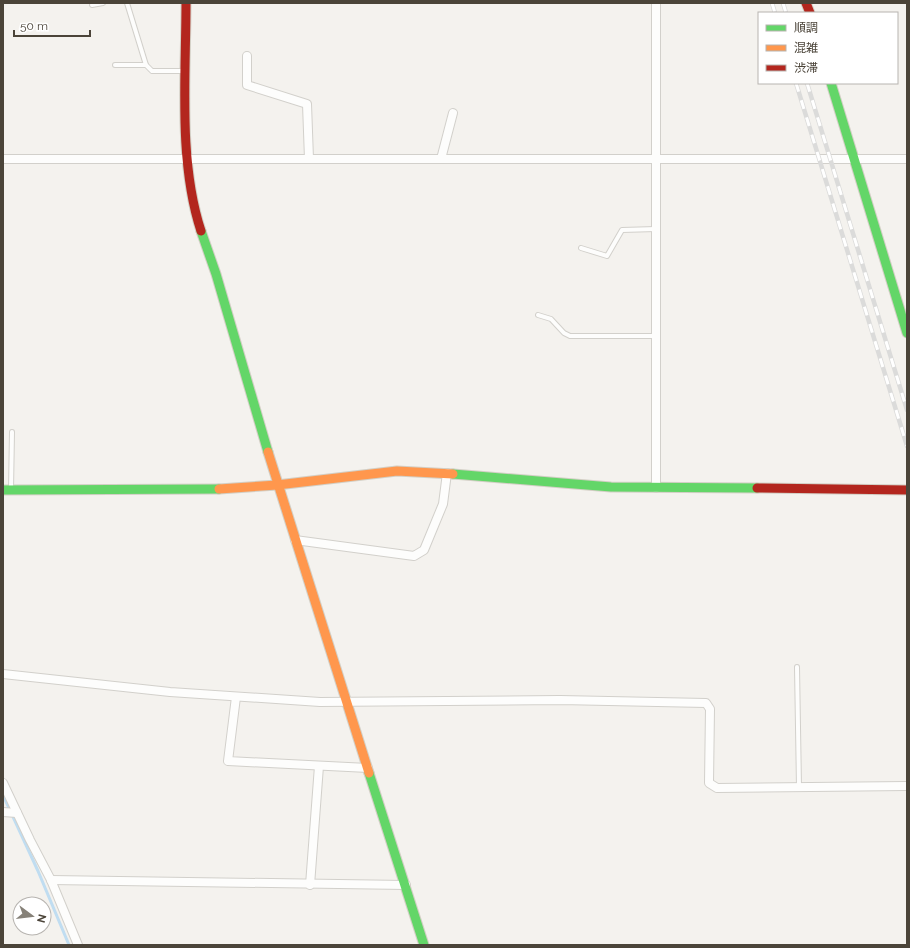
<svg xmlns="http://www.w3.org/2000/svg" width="910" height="948" font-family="Raleway,'Noto Sans JP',sans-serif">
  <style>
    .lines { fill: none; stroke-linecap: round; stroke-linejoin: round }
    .stream { stroke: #c0ddf1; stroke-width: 3 }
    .lane-casing { stroke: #d2d0cb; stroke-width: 6 }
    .street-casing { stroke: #d2d0cb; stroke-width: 10 }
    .fast-casing { stroke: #d3cfc5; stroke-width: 11 }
    .slow-casing { stroke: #d3cfc5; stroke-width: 11 }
    .jam-casing { stroke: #d3cfc5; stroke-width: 11 }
    .lane { stroke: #fdfdfc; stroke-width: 4 }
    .street { stroke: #fdfdfc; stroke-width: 8 }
    .fast { stroke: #63d668; stroke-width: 9 }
    .slow { stroke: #ff974d; stroke-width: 9 }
    .jam { stroke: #b3261e; stroke-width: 9 }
    .rail-casing { stroke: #dbdbda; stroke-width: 4.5 }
    .rail { stroke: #fff; stroke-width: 3; stroke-dasharray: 9; stroke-linecap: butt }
  </style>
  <rect width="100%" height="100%" fill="#f4f2ee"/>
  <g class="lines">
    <path class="stream" d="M3 795 38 871 69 945"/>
    <g class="lane-casing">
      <g id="lane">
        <path d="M127 3 146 65 152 71H185"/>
        <path d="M92 5 103 3"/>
        <path d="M115 65H146"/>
        <path d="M581 248 607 256 622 230 656 229"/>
        <path d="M538 315 551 319 564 333 570 336H656"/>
        <path d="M11 490 12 432"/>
        <path d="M797 667 799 787"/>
      </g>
    </g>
    <g class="street-casing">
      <g id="street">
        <path d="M656 3V488"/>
        <path d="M247 56V85L307 104 309 159"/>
        <path d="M3 159H907"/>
        <path d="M441 159 453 113"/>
        <path d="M295 540 414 556 424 550 443 504 447 473"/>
        <path d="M3 674 170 692 320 702 560 700 706 703 710 709 709 783 717 788 907 786"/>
        <path d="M236 697 228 761 368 768"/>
        <path d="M3 783 30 840 51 880 78 945"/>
        <path d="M3 812 17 813"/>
        <path d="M51 880 406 885"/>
        <path d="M310 885 319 766"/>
      </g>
    </g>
    <g class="fast-casing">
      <g id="fast">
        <path d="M831 83 907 333"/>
        <path d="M201 231 216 274 268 452"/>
        <path d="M453 474 611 487 757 488"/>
        <path d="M3 490 219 489"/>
        <path d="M369 773 424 945"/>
      </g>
    </g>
    <g class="slow-casing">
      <g id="slow">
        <path d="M268 452 369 773"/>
        <path d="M219 489 277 485 397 471 453 474"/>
      </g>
    </g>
    <g class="jam-casing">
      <g id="jam">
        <path d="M186 3C186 76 178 161 201 231"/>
        <path d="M806 3 810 13"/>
        <path d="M757 488 907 490"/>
      </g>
    </g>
    <use href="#lane" class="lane"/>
    <use href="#street" class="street"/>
    <use href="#fast" class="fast"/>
    <use href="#slow" class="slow"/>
    <use href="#jam" class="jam"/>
    <g class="rail-casing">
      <g id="rail">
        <path d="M772 3 775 13"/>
        <path d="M783 3 786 13"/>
        <path d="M796 83 907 446"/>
        <path d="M807 83 907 410"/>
      </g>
    </g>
    <use href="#rail" class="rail"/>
  </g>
  <rect width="910" height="948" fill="none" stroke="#4b4439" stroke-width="8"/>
  <rect x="758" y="12" width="140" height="72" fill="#ffffff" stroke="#b7b4b0"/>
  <rect x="766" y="25" width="20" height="6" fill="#63d668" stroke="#b7b4b0"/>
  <text x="794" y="32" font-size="12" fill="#4b4439">順調</text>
  <rect x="766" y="45" width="20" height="6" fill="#ff974d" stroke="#b7b4b0"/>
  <text x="794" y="52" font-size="12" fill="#4b4439">混雑</text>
  <rect x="766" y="65" width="20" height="6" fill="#b3261e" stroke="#b7b4b0"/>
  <text x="794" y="72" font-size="12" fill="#4b4439">渋滞</text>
  <g transform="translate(32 916) rotate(105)"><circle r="19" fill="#ffffff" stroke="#b7b4b0"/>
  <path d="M0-3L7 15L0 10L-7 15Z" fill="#868178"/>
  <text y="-6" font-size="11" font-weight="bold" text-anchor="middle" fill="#4b4439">N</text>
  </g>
  <path d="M14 30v6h76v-6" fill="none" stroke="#4b4439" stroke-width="2"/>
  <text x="20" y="30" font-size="12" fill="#4b4439" stroke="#ffffff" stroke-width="3" paint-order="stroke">50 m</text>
</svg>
